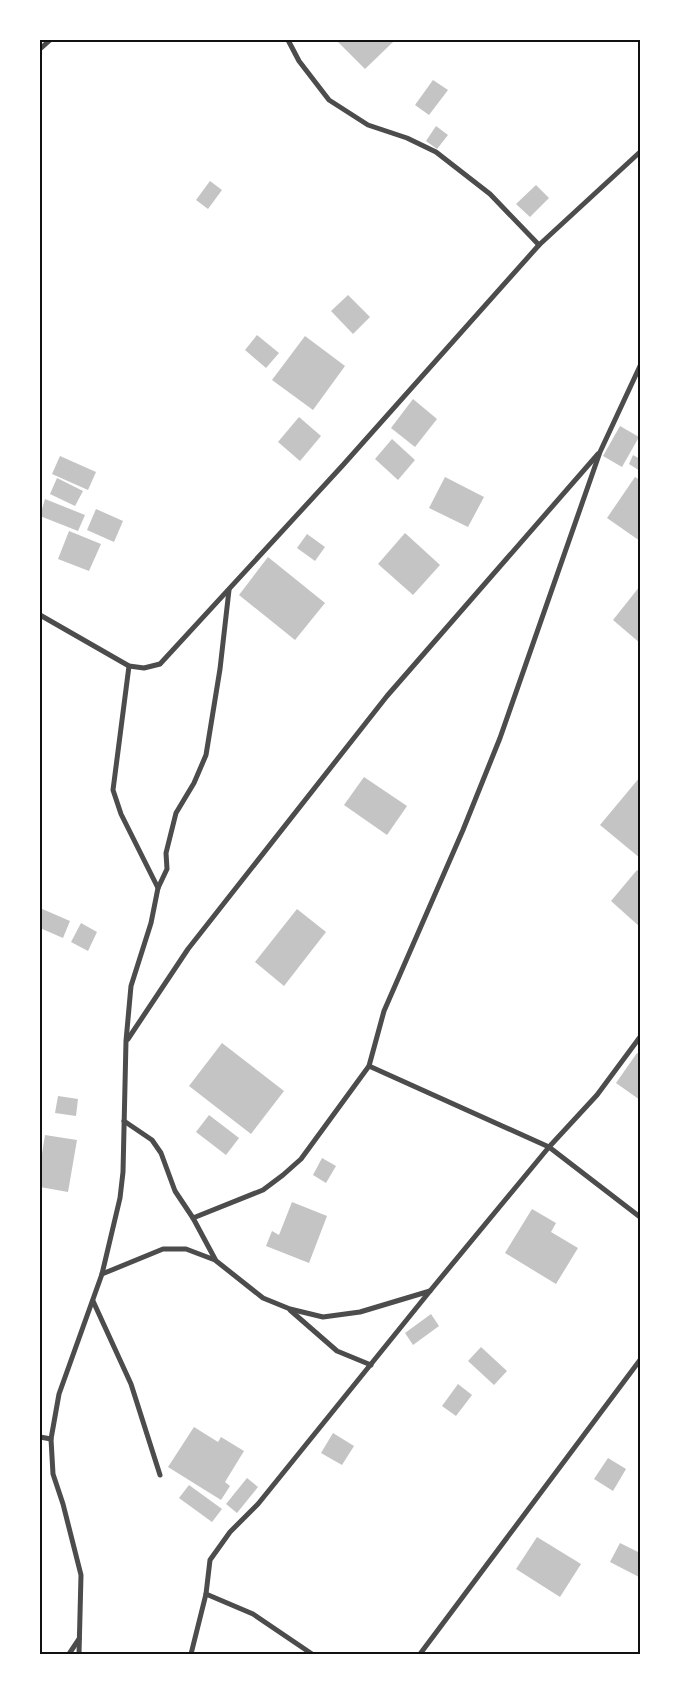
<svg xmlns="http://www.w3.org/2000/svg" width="680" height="1694" font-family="'Space Grotesk',sans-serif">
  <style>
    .building { fill: #c4c4c4 }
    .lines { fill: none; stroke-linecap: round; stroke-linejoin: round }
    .minor { stroke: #4c4c4c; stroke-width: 5 }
    .neatline { fill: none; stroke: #111; stroke-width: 2 }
  </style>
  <rect width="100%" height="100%" fill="#fff"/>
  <g class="building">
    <path d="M336 40H391L393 42 365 69Z"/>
    <path d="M433 80 448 90 429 115 415 105Z"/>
    <path d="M436 126 448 135 437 149 426 141Z"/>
    <path d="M210 181 222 190 208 209 196 200Z"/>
    <path d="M536 185 549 198 530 217 516 204Z"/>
    <path d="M348 295 370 317 353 334 331 311Z"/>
    <path d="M257 335 279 353 266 368 245 350Z"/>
    <path d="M305 336 345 366 313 410 272 380Z"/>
    <path d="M413 399 437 419 415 447 391 428Z"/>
    <path d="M299 417 321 436 300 461 278 442Z"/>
    <path d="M620 426 639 437 622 467 603 456Z"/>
    <path d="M392 439 415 460 398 480 375 459Z"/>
    <path d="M633 455 640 459V471L629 464Z"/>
    <path d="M60 456 96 472 88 490 52 474Z"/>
    <path d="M445 477 484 497 468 527 429 508Z"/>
    <path d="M635 477 640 480V541L607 518Z"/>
    <path d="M57 478 83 491 75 506 50 494Z"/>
    <path d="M45 499 85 515 78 531 40 516Z"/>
    <path d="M96 509 123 521 114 542 87 530Z"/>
    <path d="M69 531 101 544 89 571 58 559Z"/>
    <path d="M405 533 440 565 413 595 378 564Z"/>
    <path d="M307 534 325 547 315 561 297 548Z"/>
    <path d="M268 557 325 603 295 640 239 595Z"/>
    <path d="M640 586V643L613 620Z"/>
    <path d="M364 777 407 806 387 835 344 805Z"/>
    <path d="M640 777V858L600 825Z"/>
    <path d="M637 870 640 873V927L611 901Z"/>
    <path d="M40 908 70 921 63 938 40 928Z"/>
    <path d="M297 909 326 932 284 986 255 962Z"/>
    <path d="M81 923 97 932 88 951 71 942Z"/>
    <path d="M222 1043 284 1091 251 1134 189 1086Z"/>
    <path d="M637 1053 640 1055V1100L616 1083Z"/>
    <path d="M58 1096 78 1099 76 1116 55 1113Z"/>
    <path d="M209 1115 239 1138 226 1155 196 1132Z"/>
    <path d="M45 1135 77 1140 68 1192 40 1187V1166Z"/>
    <path d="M322 1158 336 1166 326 1183 313 1175Z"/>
    <path d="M292 1202 327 1216 309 1263 266 1246 272 1231 279 1235Z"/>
    <path d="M532 1209 556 1223 551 1232 578 1248 556 1284 505 1253Z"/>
    <path d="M431 1314 439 1326 413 1345 405 1333Z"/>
    <path d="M481 1347 507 1371 494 1385 468 1361Z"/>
    <path d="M458 1384 472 1395 456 1416 442 1406Z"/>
    <path d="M194 1427 218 1442 221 1437 244 1451 225 1482 230 1486 221 1500 168 1467Z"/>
    <path d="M333 1433 354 1446 342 1465 321 1453Z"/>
    <path d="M608 1458 626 1469 613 1491 594 1479Z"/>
    <path d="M247 1478 258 1487 237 1513 226 1504Z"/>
    <path d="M189 1485 222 1509 212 1522 179 1498Z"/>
    <path d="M537 1537 581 1564 560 1597 516 1569Z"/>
    <path d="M620 1543 640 1553 639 1577 610 1562Z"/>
  </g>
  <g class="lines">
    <g class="minor">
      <path d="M288 40 299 61 329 100 368 125 407 138 436 152 490 194 539 245"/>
      <path d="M40 49 50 40"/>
      <path d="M40 615 129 666 144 668 160 664 343 465 539 245 640 152"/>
      <path d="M129 666 113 790 121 814 158 888"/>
      <path d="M128 1039 188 949 387 696 598 454"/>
      <path d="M369 1066 549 1147 640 1217"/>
      <path d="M124 1121 152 1140 161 1153 175 1191 193 1218 215 1259"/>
      <path d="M193 1218 263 1190 283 1175 301 1159 369 1066 384 1011 463 830 500 738 600 452 640 366"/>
      <path d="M102 1274 163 1249H186L215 1260 263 1298 290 1309 323 1317 360 1312 430 1291"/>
      <path d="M93 1301 131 1384 160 1475"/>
      <path d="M290 1310 337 1351 371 1365"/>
      <path d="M40 1437 51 1439"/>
      <path d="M206 1594 253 1614 312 1654"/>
      <path d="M69 1654 79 1639"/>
      <path d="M79 1654 81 1575 63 1504 53 1474 51 1439 59 1394 102 1274 120 1198 123 1172 126 1041 131 986 151 923 158 888 167 869 166 853 176 813 194 783 206 755 220 669 229 590"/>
      <path d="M191 1654 206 1594 210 1560 230 1532 258 1504 430 1291 549 1147 597 1095 640 1037"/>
      <path d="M420 1654 640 1360"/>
    </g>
  </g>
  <rect width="680" height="1694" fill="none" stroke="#ffffff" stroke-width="82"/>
  <rect x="41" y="41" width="598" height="1612" class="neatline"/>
</svg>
